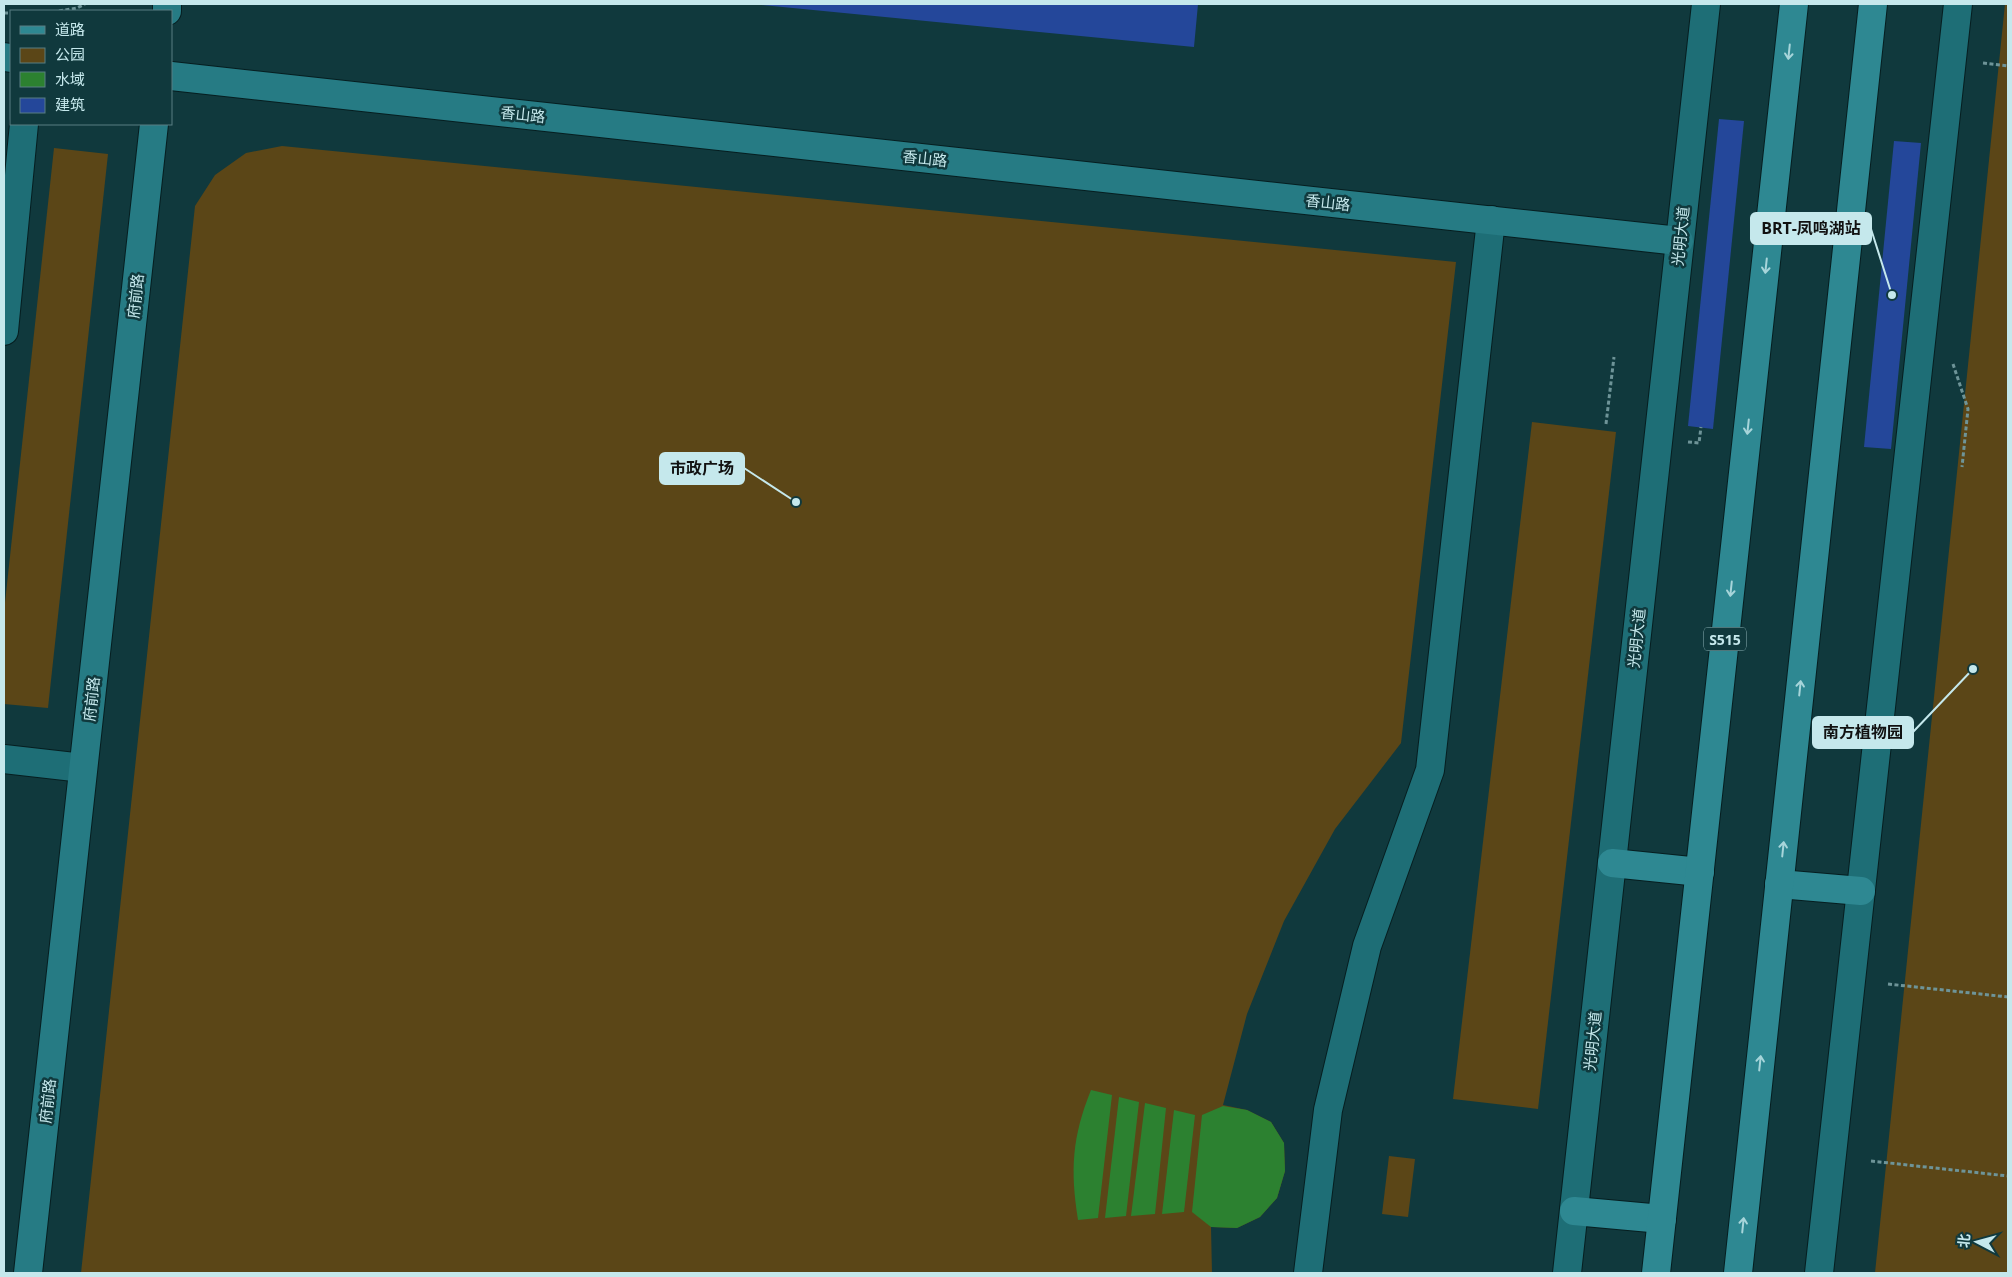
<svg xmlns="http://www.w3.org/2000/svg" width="2012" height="1277" font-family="'Open Sans','Noto Sans SC',sans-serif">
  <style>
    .green { fill: #5b4617 }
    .water { fill: #2c8130 }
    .building { fill: #24479a }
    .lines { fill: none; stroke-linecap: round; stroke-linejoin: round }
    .street-casing { stroke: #061e20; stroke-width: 30 }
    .secondary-casing { stroke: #061e20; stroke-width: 30 }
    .primary-casing { stroke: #061e20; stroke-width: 30 }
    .path { stroke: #6e9498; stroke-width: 3; stroke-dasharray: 4 2.5; stroke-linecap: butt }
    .street { stroke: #1e6e76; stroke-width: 28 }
    .secondary { stroke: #267b84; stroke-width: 28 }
    .primary { stroke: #2e8892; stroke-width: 28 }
    .oneway { stroke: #a7d5da }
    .labels { text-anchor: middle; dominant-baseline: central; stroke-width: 5; stroke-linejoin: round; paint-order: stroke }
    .shield { fill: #10393d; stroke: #8fb4b8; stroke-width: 1 }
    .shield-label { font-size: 14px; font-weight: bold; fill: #c5e8ec }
    .street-label { font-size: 15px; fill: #c5e8ec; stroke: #10393d }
    .leader { fill: none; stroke: #c5e8ec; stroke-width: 2 }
    .callout-dot { fill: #c5e8ec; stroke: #10393d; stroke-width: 2 }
    .callout { fill: #c5e8ec; stroke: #c5e8ec; stroke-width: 2 }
    .callout-label { font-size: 16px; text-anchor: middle; font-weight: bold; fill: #111 }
  </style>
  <rect width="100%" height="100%" fill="#10393d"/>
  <g class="green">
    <path d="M2005 4H2008V1273H1875Z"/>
    <path d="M282 146 1456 262 1401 743 1335 829 1284 921 1247 1014 1223 1105 1247 1110 1271 1122 1284 1143 1285 1171 1277 1198 1260 1217 1237 1228 1211 1227 1212 1273H81L195 206 215 175 246 153Z"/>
    <path d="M54 148 108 154 48 708 4 704V612Z"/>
    <path d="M1532 422 1616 432 1538 1109 1453 1099Z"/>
    <path d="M1389 1156 1415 1159 1408 1217 1382 1214Z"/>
  </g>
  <g class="water">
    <path d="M1091 1090 1112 1095 1098 1218 1078 1220C1070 1170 1072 1137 1091 1090Z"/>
    <path d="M1119 1097 1139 1102 1126 1216 1105 1218Z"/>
    <path d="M1145 1103 1166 1108 1155 1214 1131 1216Z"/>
    <path d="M1223 1106 1247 1110 1271 1122 1284 1143 1285 1171 1277 1198 1260 1217 1237 1228 1211 1227 1192 1212 1202 1115Z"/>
    <path d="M1174 1110 1195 1115 1184 1212 1162 1214Z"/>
  </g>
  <g class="building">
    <path d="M752 4H1198L1194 47Z"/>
    <path d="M1719 119 1744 121 1713 429 1688 426Z"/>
    <path d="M1894 141 1921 143 1891 449 1864 447Z"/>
  </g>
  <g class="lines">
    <g class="street-casing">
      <g id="street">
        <path d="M4 331 24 124"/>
        <path d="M4 759 83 768"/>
        <path d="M1308 1273 1328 1110 1367 946 1430 770 1491 220"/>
        <path d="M1567 1273 1706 4"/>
        <path d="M1819 1273 1958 4"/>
      </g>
    </g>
    <g class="secondary-casing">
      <g id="secondary">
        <path d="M167 11V4"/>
        <path d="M4 57 11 58"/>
        <path d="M171 76 1679 241"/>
        <path d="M28 1273 154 124"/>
      </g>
    </g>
    <g class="primary-casing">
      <g id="primary">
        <path d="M1612 863 1700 872"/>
        <path d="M1779 884 1861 891"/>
        <path d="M1574 1211 1662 1219"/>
        <path d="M1656 1273 1794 4"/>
        <path d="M1738 1273 1873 4"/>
      </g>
    </g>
    <g class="path">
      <path d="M59 11 77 8 85 4"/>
      <path d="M4 13H11"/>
      <path d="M1983 63 2008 66"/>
      <path d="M1953 364 1968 409 1962 467"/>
      <path d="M1606 424 1614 357"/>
      <path d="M1688 442 1699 443 1701 427"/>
      <path d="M1888 984 2008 997"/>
      <path d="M1871 1161 2008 1176"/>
    </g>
    <use href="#street" class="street"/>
    <use href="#secondary" class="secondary"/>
    <use href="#primary" class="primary"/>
  </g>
  <defs><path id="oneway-shaft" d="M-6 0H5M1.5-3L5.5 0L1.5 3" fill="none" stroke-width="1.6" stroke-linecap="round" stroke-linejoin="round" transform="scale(1.25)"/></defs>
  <g class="oneway">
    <use href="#oneway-shaft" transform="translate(1789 52) rotate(96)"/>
    <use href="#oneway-shaft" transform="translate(1766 266) rotate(96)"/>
    <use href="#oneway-shaft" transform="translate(1748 427) rotate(96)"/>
    <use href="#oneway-shaft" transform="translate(1731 589) rotate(96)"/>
    <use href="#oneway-shaft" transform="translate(1800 688) rotate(-84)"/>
    <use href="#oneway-shaft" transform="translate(1783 849) rotate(-84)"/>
    <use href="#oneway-shaft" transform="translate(1760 1063) rotate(-84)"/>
    <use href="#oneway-shaft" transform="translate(1743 1225) rotate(-84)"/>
  </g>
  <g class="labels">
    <rect class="shield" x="1704" y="627.5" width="42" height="23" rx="4"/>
    <g class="shield-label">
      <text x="1725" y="639">S515</text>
    </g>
    <g class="street-label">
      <text transform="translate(523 114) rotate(6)">香山路</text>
      <text transform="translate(925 158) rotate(6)">香山路</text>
      <text transform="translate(1328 202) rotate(6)">香山路</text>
      <text transform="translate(1680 236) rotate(-84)">光明大道</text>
      <text transform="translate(135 296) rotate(-84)">府前路</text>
      <text transform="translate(1636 638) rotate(-84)">光明大道</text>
      <text transform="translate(91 699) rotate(-84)">府前路</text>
      <text transform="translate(1592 1041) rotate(-84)">光明大道</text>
      <text transform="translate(47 1101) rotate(-84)">府前路</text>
    </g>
  </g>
  <path class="leader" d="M1892 295L1871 229M796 502L744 468M1973 669L1913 732"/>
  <g class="callout-dot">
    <circle cx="1892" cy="295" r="5"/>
    <circle cx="796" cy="502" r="5"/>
    <circle cx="1973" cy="669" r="5"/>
  </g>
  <g class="callout">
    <rect x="1751" y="213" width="120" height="31" rx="5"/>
    <rect x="660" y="453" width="84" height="31" rx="5"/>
    <rect x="1813" y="717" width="100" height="31" rx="5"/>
  </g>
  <g class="callout-label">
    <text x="1811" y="234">BRT-凤鸣湖站</text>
    <text x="702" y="474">市政广场</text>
    <text x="1863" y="738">南方植物园</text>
  </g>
  <rect width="2012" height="1277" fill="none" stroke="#c5e8ec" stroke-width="10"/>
  <rect x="10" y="10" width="162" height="115" fill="#10393d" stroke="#587f83"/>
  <rect x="20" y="26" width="25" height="8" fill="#2e8892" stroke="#587f83"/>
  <text x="55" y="35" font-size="15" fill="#c5e8ec">道路</text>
  <rect x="20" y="48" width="25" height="15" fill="#5b4617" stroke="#587f83"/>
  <text x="55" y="60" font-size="15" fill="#c5e8ec">公园</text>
  <rect x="20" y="72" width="25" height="15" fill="#2c8130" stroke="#587f83"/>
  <text x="55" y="85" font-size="15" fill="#c5e8ec">水域</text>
  <rect x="20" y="98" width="25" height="15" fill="#24479a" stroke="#587f83"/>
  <text x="55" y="110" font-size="15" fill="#c5e8ec">建筑</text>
  <g transform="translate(1977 1242) rotate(276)" stroke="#10393d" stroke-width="4" paint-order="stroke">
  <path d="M0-4L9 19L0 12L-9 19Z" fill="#c5e8ec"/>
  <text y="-8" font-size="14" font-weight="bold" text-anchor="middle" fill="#c5e8ec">北</text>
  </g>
</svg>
